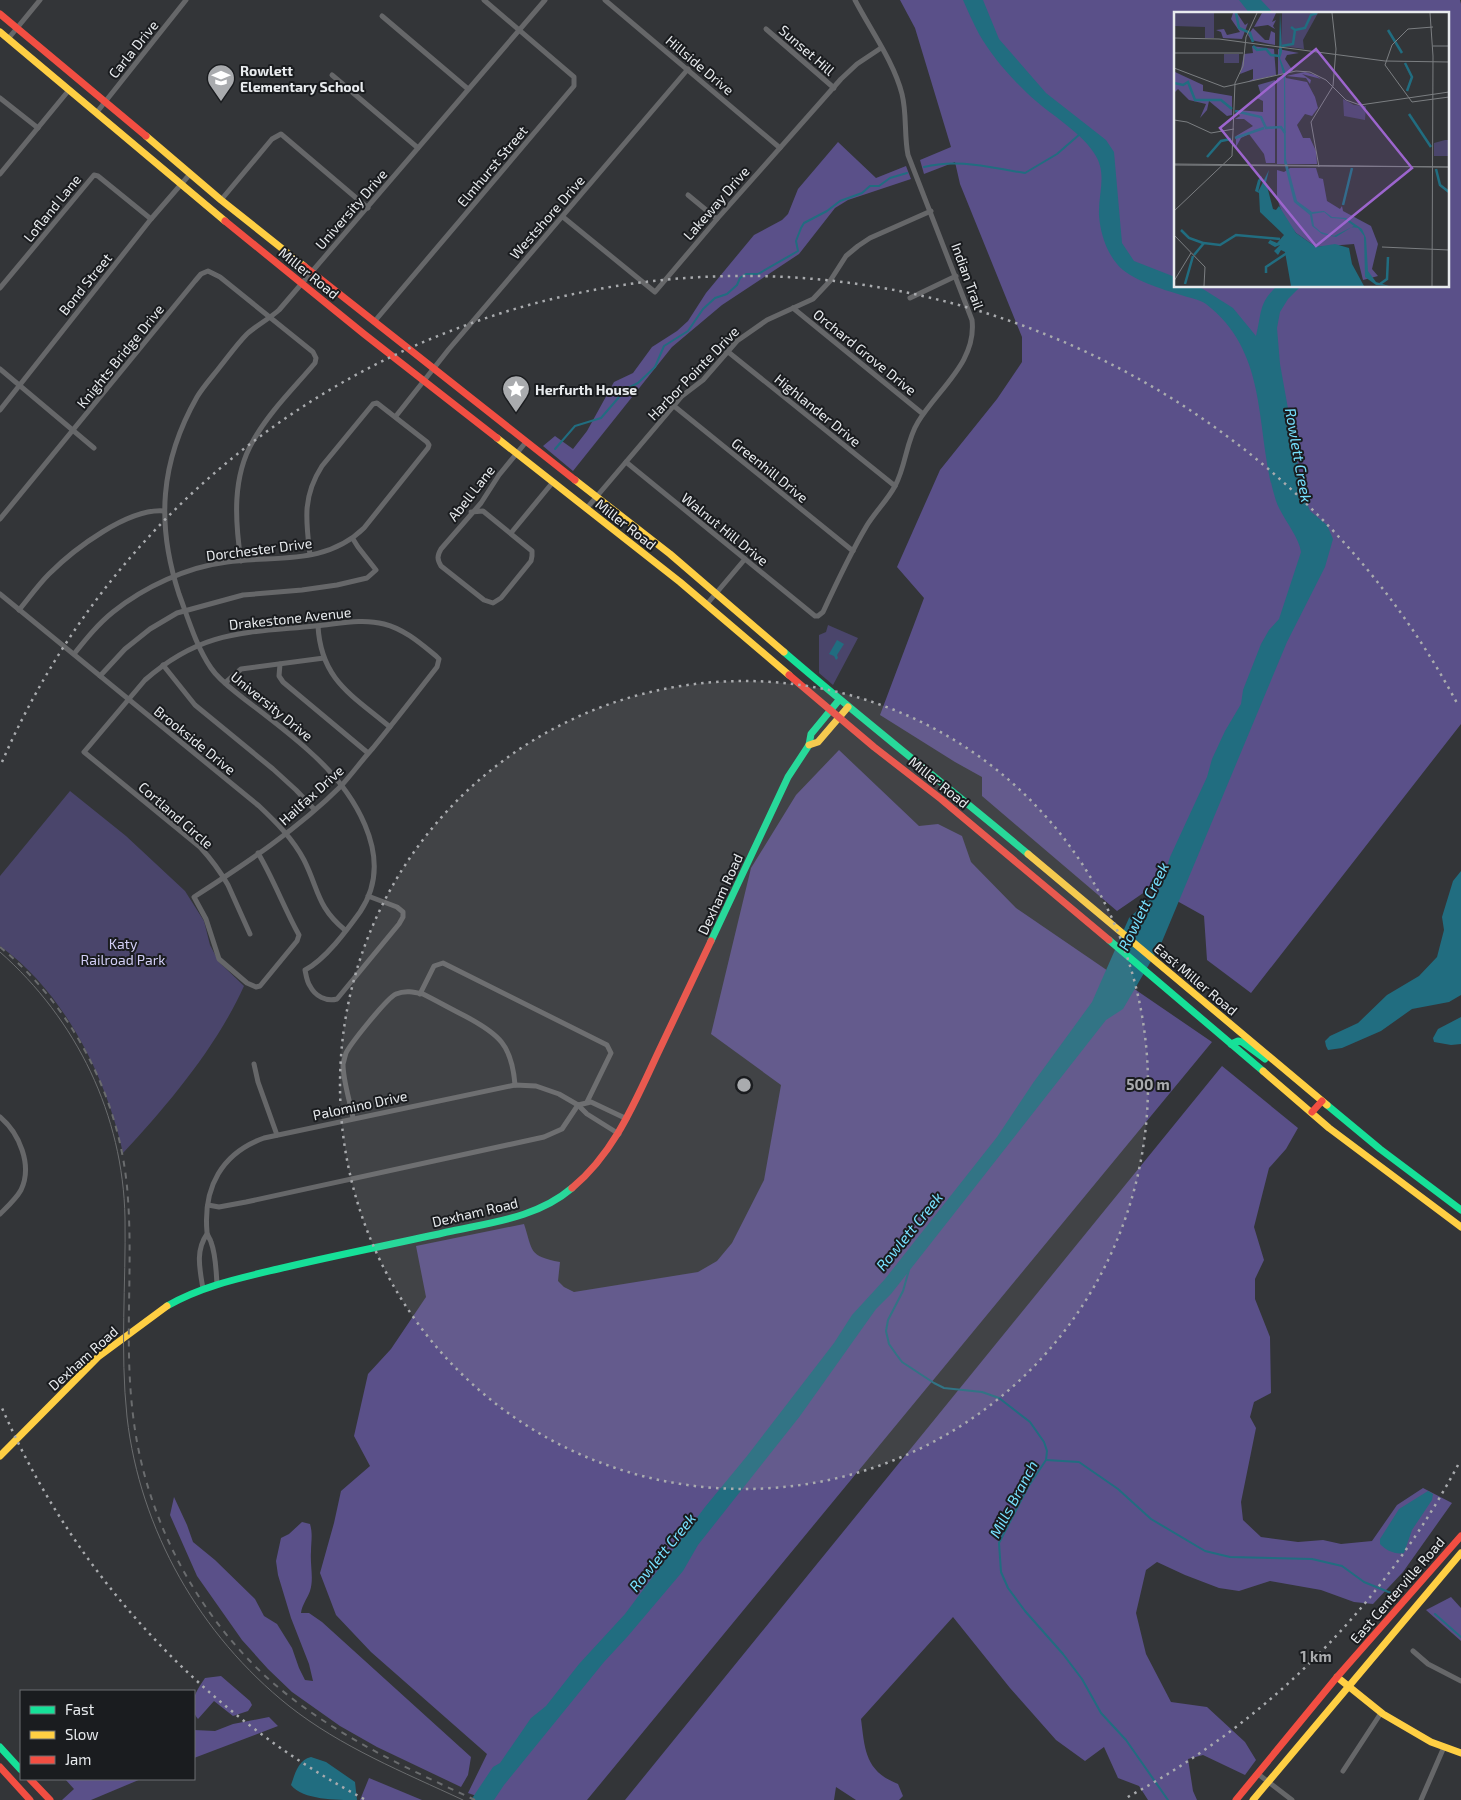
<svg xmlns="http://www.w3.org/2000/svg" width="1461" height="1800" font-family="'Exo 2',sans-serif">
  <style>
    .green { fill: #4a456b }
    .forest { fill: #5a5089; fill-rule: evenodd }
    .water { fill: #216d80 }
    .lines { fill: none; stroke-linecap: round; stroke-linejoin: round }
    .stream { stroke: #216d80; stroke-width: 2 }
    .street { stroke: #666769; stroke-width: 5 }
    .fast { stroke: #16e098; stroke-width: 7 }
    .slow { stroke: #ffcf43; stroke-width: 7 }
    .jam { stroke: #f24e42; stroke-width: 7 }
    .tram { stroke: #6a6c6e; stroke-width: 1 }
    .rail { stroke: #6a6c6e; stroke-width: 2; stroke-dasharray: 6 6; stroke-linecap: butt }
    .ring { fill: none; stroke: #a9abae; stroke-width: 2.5; stroke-dasharray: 2.5 5 }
    .labels { text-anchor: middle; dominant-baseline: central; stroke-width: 4; stroke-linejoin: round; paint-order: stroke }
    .street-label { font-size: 14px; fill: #e8ebee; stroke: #1a1c1f }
    .poi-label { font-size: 14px; font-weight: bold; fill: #e8ebee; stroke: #1a1c1f; text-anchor: start }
    .park-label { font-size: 14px; fill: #d2cef5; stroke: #1a1c1f }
    .water-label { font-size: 15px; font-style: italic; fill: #77e1ff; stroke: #1a1c1f }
    .inset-river { fill: none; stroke: #216d80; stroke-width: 2.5 }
    .inset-road { fill: none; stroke: #7b7e81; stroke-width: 1 }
    .view { fill: #9c65cd; fill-opacity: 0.15; stroke: #9c65cd; stroke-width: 2.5 }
    .inset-edge { fill: none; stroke: #e8ebee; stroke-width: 2.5 }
    .centre { fill: #a9abae; stroke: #1a1c1f; stroke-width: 2.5 }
    .ring-label { font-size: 15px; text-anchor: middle; font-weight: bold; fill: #a9abae; stroke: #1a1c1f; stroke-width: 4; stroke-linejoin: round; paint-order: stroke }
  </style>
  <rect width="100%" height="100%" fill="#333538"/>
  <g class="green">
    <path d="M828 625 858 638 833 685 819 673V635L826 632Z"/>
    <path d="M70 791 126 836 185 891 204 921 210 945 219 962 244 986C217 1046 168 1105 123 1153 106 1077 65 993 0 946V876Z"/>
  </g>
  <g class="forest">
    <path d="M900 0H1460L1461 4V724L1251 993 1207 960 1204 916 1152 887 1117 911 982 796V777L955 762 880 715 924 598 897 567 940 470 997 399 1022 362V337L960 184 955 162 924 174 920 160 951 147 915 28ZM1175 14H1447V286H1175Z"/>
    <path d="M838 142 876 178 906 166 911 179 848 200 835 208 799 254 722 305 672 347 573 471 543 446 555 436 573 449 587 431 614 382 633 373 652 347 677 331 688 321 706 293 754 235 782 220 788 214 798 189Z"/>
    <path d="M839 750 919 826 938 824 962 836 971 862 1016 908 1212 1042 587 1800H488L468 1793 487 1754 371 1652 336 1615 320 1573 334 1523 341 1491 370 1466 354 1436 368 1374 391 1349 426 1297 416 1246 524 1224C533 1251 528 1256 560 1262L558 1281 564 1287 574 1292 698 1272 717 1261 732 1243 764 1180 781 1085 711 1034 751 868 796 795Z"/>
    <path d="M1222 1066 1298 1128 1286 1149 1269 1168 1254 1227 1264 1260 1255 1279V1299L1270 1337 1271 1393 1254 1402 1250 1417 1256 1428 1241 1502 1243 1520 1261 1537 1298 1542 1323 1540 1341 1544 1372 1541 1397 1505 1423 1488 1452 1503 1403 1572 1373 1604 1354 1602 1321 1590 1270 1581 1239 1591 1219 1588 1185 1575 1157 1562 1146 1570 1136 1613 1146 1654 1171 1702 1207 1707 1245 1742 1256 1760 1245 1775 1203 1755 1188 1759 1193 1791 1197 1800H1148L1139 1786 1118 1778 1104 1747 1085 1761 1056 1740 1010 1688 953 1617 861 1719C865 1750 865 1771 898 1784L903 1796 899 1800H856L836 1787 834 1800H625Z"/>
    <path d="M174 1497 187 1525 193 1542 215 1560 255 1599 264 1616 277 1624 292 1648 299 1668 305 1680 313 1681 309 1664 291 1618 278 1575 276 1561 281 1538 289 1534 302 1522 310 1524C313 1534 311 1542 311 1552 310 1565 314 1579 310 1591 307 1599 302 1605 301 1613H309L322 1622 471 1757 468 1775 461 1787 377 1747 340 1726 292 1692 268 1669 242 1640 197 1576 170 1515Z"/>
    <path d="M1451 1597 1461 1608V1641L1426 1610Z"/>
    <path d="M221 1676 250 1701 252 1705 248 1711 233 1716 214 1701 198 1719C187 1705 196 1691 205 1678Z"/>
    <path d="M269 1717 278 1726 194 1758V1730L215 1731 233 1724Z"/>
    <path d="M369 1778 422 1800H360Z"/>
    <path d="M65 1779H141L91 1800H62L74 1789Z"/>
  </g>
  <g class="water">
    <path d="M963 0H983L999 39 1046 93 1106 140 1114 152 1122 243 1134 261 1175 277V286H1197L1203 289 1233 308 1256 336C1262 313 1258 304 1277 286H1301L1288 299 1280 312 1277 328 1280 364 1303 492 1310 511 1327 525 1333 539 1325 567 1287 642 1161 944 1123 1009 1106 1020 891 1294 876 1309 800 1416 698 1545 683 1571 628 1636 604 1662 504 1785 494 1800H471L493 1767 500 1763 531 1718 546 1706 579 1664 625 1614 705 1507 747 1456 834 1343 852 1315 885 1279 997 1137 1033 1083 1092 1002 1129 918 1155 895 1162 883 1170 857 1207 777 1212 759 1225 731 1241 704 1243 690 1261 644 1269 630 1279 619 1301 552C1299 536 1282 518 1276 501 1254 432 1271 354 1206 304 1199 299 1189 298 1181 295 1162 289 1130 280 1117 264 1106 251 1100 232 1099 215 1098 193 1108 173 1094 153 1079 130 1046 112 1027 93 1009 76 991 55 979 34 973 23 968 11 963 0Z"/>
    <path d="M1239 0H1261L1274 14H1250Z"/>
    <path d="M837 640 844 644 837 655 838 658 836 660 834 656 829 654Z"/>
    <path d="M1461 871V995L1449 1002 1412 1009 1381 1031 1342 1048 1328 1050 1326 1046 1325 1041 1330 1036 1358 1023 1387 995 1419 976 1437 957 1444 930 1442 917 1453 881Z"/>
    <path d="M1461 1017V1044L1451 1045 1434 1042 1433 1038 1438 1029Z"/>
    <path d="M1428 1491 1433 1494 1432 1500 1412 1530 1404 1553C1396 1555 1385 1550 1380 1544V1539L1399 1509Z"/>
    <path d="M311 1757 326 1762 355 1782 357 1800C336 1800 303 1800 291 1785 295 1774 298 1760 311 1757Z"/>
  </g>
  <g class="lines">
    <g class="stream">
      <path d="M924 167C959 158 991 168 1025 173L1057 154 1080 134"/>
      <path d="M555 449 575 426 601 418 626 389 638 383 655 367 664 346 688 331 703 309 715 298 727 294 737 285 740 278 746 274H758L798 251 796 241 801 228 804 223 827 211 840 201 862 193 870 186H879L890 178 907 173"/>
      <path d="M909 1270 903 1291 888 1320 886 1331 889 1344 896 1354 902 1362 934 1383 944 1388 982 1392 999 1398 1030 1422 1044 1442 1047 1451 1046 1460 1028 1487 999 1543 1001 1572 1008 1588 1025 1611 1063 1654 1082 1679 1101 1713 1126 1740 1168 1800"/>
      <path d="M1046 1460 1079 1462 1118 1489 1151 1519 1205 1551 1230 1557 1312 1559 1342 1566 1364 1582 1391 1593"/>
      <path d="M1435 1614 1461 1637"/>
    </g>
    <g class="street">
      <path d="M605 0 780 148"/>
      <path d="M382 16 468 89"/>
      <path d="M766 29 834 88"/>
      <path d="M8 39 40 0"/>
      <path d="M332 75 418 148"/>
      <path d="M0 98 38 128"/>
      <path d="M97 112 186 0"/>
      <path d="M0 174 69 90"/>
      <path d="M688 195 717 219"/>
      <path d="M221 200 272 139 281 134 368 208"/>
      <path d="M563 217 655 292 717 219 841 79 857 64 881 48"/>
      <path d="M0 288 94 175 98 176 151 219"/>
      <path d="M910 298 956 276"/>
      <path d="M793 308 923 414"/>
      <path d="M374 322 574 86V77L484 0"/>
      <path d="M727 351 895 486"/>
      <path d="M0 369 94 448"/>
      <path d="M674 406 853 551"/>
      <path d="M0 410 151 219 190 174"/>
      <path d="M396 416 449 349 688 69"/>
      <path d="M626 462 815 616H818L823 612C836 584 850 554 866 527 874 513 887 501 895 486 906 466 906 441 918 422 938 389 977 362 972 320L908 155C904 135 907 114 902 94 894 62 870 29 855 0"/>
      <path d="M586 509 682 396 703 380 737 341 767 320 813 299 830 281 846 256 858 246 870 238 931 211"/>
      <path d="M471 512 483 511 532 551V556L531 561 501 598 493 603 484 600 441 566C437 559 437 556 441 549L481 503 499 475 526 442"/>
      <path d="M0 519 195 281 201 274 208 271 220 277 313 352 316 358 315 363C294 388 269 412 253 441 232 477 235 521 241 561"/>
      <path d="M511 533 553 482"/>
      <path d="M0 594 259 806C276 822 293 839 304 860 319 890 317 907 345 930"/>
      <path d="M707 604 745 559"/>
      <path d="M19 610C29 598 38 585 49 574 74 549 128 508 164 511"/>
      <path d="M318 626C321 680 352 695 390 727"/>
      <path d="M74 654C86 639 98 624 113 612 144 587 187 567 227 562 276 555 325 566 364 528L428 448 429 445 427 442 377 403 373 404 322 466C302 497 306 521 310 555"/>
      <path d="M280 664 279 676 283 682 368 753"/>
      <path d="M163 665 195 705 273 769 296 790 314 809"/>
      <path d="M100 676 125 649 150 629 177 613 243 595 302 590 337 585 367 578 376 570 358 547 353 539"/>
      <path d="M225 683 241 669 324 658"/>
      <path d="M368 896 397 907 403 912V917L399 924 337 999C326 1002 315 996 310 986 307 982 306 975 305 970 325 960 347 930 360 912 398 856 352 789 309 751 288 732 265 715 243 698 232 689 219 680 211 668 196 646 188 618 179 594 156 524 160 462 197 397 203 387 212 377 219 368 228 357 237 344 247 334 257 325 269 319 279 310L545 0"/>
      <path d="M250 934 228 885C220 871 211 859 200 847L84 752 145 680C202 630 244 633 315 626 338 624 362 618 384 624 404 629 420 643 436 656L439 659 437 667C416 694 395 721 373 748 362 760 352 774 341 786 298 829 245 864 194 897L206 919 219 959 247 983 256 987 260 986 297 941 299 935C284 908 274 880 258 853"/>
      <path d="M420 994 434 966 443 963 607 1045 611 1053 587 1102"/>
      <path d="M254 1064 258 1082 277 1135"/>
      <path d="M578 1105 591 1102 627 1119"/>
      <path d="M0 1117C19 1133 33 1165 21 1190 16 1199 7 1207 0 1214"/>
      <path d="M353 1118C350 1101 343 1081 343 1064 344 1061 345 1056 346 1053 351 1043 387 998 396 994 405 990 414 992 423 994 437 1001 451 1009 465 1016 499 1034 512 1045 515 1085"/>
      <path d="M208 1205 219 1207 246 1202 544 1137 562 1129 578 1105"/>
      <path d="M217 1284C216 1271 216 1255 211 1242 210 1238 207 1236 207 1232 203 1187 222 1153 264 1138L515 1085 536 1086 559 1094 578 1105 587 1114 619 1134"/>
      <path d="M203 1289C200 1270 195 1251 207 1234"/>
      <path d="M1413 1651 1428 1664 1461 1681"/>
      <path d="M1343 1771 1381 1713"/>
      <path d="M1258 1774 1292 1800"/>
      <path d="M1421 1800 1444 1747"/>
    </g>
    <g class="fast">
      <path d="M784 652C864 721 947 786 1028 854"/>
      <path d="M1109 940 1263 1071"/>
      <path d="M711 941 788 777 809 745 811 734 839 700"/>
      <path d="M1231 1044 1238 1041 1242 1042 1265 1059"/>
      <path d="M1327 1105 1380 1149 1461 1210"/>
      <path d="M167 1306C202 1286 240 1278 278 1269 336 1255 394 1244 452 1231 494 1222 538 1217 572 1188"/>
      <path d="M0 1747 21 1770"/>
    </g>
    <g class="slow">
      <path d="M0 32 225 221"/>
      <path d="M146 136 221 200 304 266"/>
      <path d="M497 438 680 582 789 675"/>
      <path d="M575 480 670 554 784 652"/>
      <path d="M809 745 818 742 848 707"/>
      <path d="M1028 854 1327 1105"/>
      <path d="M1263 1071 1329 1128 1461 1227"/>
      <path d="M0 1456 98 1357 167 1306"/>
      <path d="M1337 1677 1383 1714 1431 1742 1461 1753"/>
      <path d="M1253 1800 1461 1553"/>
    </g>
    <g class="jam">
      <path d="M0 14 146 136"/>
      <path d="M225 221 364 334 497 438"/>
      <path d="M304 266 575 480"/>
      <path d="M789 675 874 747 941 799 1109 940"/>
      <path d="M1312 1112 1322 1101"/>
      <path d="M572 1188C614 1153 634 1104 657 1055 675 1017 693 979 711 941"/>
      <path d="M0 1767 30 1800"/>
      <path d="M30 1779 50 1800"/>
      <path d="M1236 1800 1337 1677 1461 1536"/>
    </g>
    <path class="tram" d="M0 952C77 1020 123 1115 125 1218 126 1284 120 1351 127 1417 140 1530 200 1635 289 1706 341 1747 403 1772 463 1800"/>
    <path class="rail" d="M0 947C75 1009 122 1102 128 1199 133 1271 124 1343 133 1415 144 1512 192 1607 263 1674 325 1731 400 1765 475 1800"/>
  </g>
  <circle cx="744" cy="1085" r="404" fill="#a9abae" fill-opacity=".12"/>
  <g class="ring">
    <circle cx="744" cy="1085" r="404"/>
    <path d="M1458 1465A809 809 0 0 1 1124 1799M364 1799A809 809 0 0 1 2 1408M2 762A809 809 0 0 1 1458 705"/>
  </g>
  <defs>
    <g id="school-pin" transform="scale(1.4375)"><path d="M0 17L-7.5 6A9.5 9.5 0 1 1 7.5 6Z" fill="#a9abae" stroke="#1a1c1f"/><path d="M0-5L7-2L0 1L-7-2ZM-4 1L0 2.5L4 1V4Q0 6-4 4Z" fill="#fff"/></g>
    <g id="sight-pin" transform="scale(1.4375)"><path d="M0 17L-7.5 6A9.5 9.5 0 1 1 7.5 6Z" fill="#a9abae" stroke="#1a1c1f"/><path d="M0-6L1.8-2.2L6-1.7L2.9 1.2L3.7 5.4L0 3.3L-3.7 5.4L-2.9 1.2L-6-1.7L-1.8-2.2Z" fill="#fff"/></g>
  </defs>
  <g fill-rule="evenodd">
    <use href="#school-pin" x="221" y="78"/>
    <use href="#sight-pin" x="516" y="389"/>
  </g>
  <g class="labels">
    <g class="street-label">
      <text transform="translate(133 49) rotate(-51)">Carla Drive</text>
      <text transform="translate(807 50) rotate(41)">Sunset Hill</text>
      <text transform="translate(700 65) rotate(40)">Hillside Drive</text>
      <text transform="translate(492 166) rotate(-50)">Elmhurst Street</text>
      <text transform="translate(716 203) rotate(-49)">Lakeway Drive</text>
      <text transform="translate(52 208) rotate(-51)">Lofland Lane</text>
      <text transform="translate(351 209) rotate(-49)">University Drive</text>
      <text transform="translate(547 217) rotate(-49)">Westshore Drive</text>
      <text transform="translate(309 273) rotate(39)">Miller Road</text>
      <text transform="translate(968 276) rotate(70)">Indian Trail</text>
      <text transform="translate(85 284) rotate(-51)">Bond Street</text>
      <text transform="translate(865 352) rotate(39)">Orchard Grove Drive</text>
      <text transform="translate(120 356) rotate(-51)">Knights Bridge Drive</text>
      <text transform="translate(693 373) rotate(-46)">Harbor Pointe Drive</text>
      <text transform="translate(818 410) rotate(39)">Highlander Drive</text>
      <text transform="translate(770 470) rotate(39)">Greenhill Drive</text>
      <text transform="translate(471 493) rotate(-52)">Abell Lane</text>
      <text transform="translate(626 524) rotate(38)">Miller Road</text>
      <text transform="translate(725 529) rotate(39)">Walnut Hill Drive</text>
      <text transform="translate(259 549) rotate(-7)">Dorchester Drive</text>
      <text transform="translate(290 618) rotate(-6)">Drakestone Avenue</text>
      <text transform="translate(272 706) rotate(39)">University Drive</text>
      <text transform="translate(195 740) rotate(39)">Brookside Drive</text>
      <text transform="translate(939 782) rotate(39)">Miller Road</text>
      <text transform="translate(311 795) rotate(-42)">Hailfax Drive</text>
      <text transform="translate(176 815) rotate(41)">Cortland Circle</text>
      <text transform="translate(720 894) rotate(-65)">Dexham Road</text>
      <text transform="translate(1196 979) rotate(40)">East Miller Road</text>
      <text transform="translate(360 1105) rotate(-12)">Palomino Drive</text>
      <text transform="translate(475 1212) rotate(-13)">Dexham Road</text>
      <text transform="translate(83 1358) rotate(-42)">Dexham Road</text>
      <text transform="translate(1397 1590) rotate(-49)">East Centerville Road</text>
    </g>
    <g class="poi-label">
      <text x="240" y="70">Rowlett<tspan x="240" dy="16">Elementary School</tspan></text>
      <text x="535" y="389">Herfurth House</text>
    </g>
    <g class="park-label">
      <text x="123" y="943">Katy<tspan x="123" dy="16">Railroad Park</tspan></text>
    </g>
    <g class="water-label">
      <text transform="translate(1299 455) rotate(80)">Rowlett Creek</text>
      <text transform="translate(1143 906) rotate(-64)">Rowlett Creek</text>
      <text transform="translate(909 1231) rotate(-51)">Rowlett Creek</text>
      <text transform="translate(1013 1499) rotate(-62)">Mills Branch</text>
      <text transform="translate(662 1552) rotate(-51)">Rowlett Creek</text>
    </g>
  </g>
  <g transform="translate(1174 12)">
    <rect width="275" height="275" fill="#333538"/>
    <path d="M0 1H40V26H31V15L0 14ZM108 1H144L129 28 130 37 107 34ZM50 42H65V51H50ZM169 87 180 93 192 94 191 108 170 104ZM271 128H275V144H260V131Z" fill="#4a456b"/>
    <path d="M59 1H63L71 13 74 11 68 27 49 26 47 20 42 18 50 17 53 23 66 20 57 7ZM88 1H102L98 10 102 8 99 14 101 17 94 13 80 15ZM79 16 91 28H95L97 19 101 21V33L77 28 74 23ZM78 34 100 37 102 63 73 70 79 67V57L66 62 70 42 79 41ZM104 37 125 41 113 43 111 47 119 59 104 63ZM1 60 29 73V79L58 84V103L53 104 35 89 33 98 26 106 32 92 15 88 4 77 0 81ZM131 60 141 63 147 67 128 62 137 68 136 72 132 66 112 64ZM111 63 112 66 133 70 141 85 144 96 138 104 131 102 123 113 129 126H136L142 139 143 152H103V66ZM101 68V151H92L90 142 75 122 67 126 62 135V124L79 114 70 107H61L66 104 62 98 89 100V89L83 86 87 83 84 73ZM116 156H142L145 166 149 167 153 189 166 197 168 194 169 199 197 214 204 232 198 257 204 264 189 268 180 232 142 235 122 221 109 204 103 186V158L110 160Z" fill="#5a5089"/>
    <path d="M106 1 108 40 106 46 111 59 112 147 123 189 138 200 150 199 158 205 172 206 188 217 192 226 194 259 202 270 215 274 202 273 191 265 190 224 184 216 178 215 162 225 148 222 138 214 136 203 120 190 110 150V65L105 46ZM150 200 157 206 170 207 180 214 160 224 147 220 140 214 138 202ZM95 158 92 170 99 197 102 198 105 194 122 221 142 235 161 232 175 236 178 252 190 274H117L111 240 107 238 104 243 100 239 106 233 101 235 94 231 96 228 103 231 110 223 86 200 85 181 81 179 84 168 88 164 84 180Z" fill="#216d80" fill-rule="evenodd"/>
    <path class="inset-river" d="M62 1 65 16 76 21 79 30M121 18 131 16 137 3 143 1M214 18 228 41M79 34 83 38 92 37 97 43 106 44M108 34 119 32 121 18 117 15M231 51 238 65 233 79M0 71 9 73 14 70 21 88H47L58 97M61 99 87 105 92 116 107 115 111 121M235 102 257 135M61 126 90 116M33 145 47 129 57 127M262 157 266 173 275 180M169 193 178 156M7 218 15 226 29 231M20 243 30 231 46 233 62 223 106 227M92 261V255L113 241M11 272 19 244M206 272 213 267 214 245"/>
    <path class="inset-road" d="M256 1 259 44 258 274M259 15 234 17 218 33 211 53 238 90 275 85M0 26 45 27 211 49 275 50M259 34H275M0 41H69M0 56 50 75 122 59 136 60 152 68 172 88 186 93 275 80M0 108 13 110 37 121 60 117M0 152 275 155 0 153M145 155 137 110 159 74 162 37 158 1M0 199 58 144 61 71 69 54 72 25 83 1M0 223 31 255 30 274M208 235 275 238M0 269 17 241"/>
    <path class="view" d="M142 37 238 156 142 234 46 116Z"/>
    <rect width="275" height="275" class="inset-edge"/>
  </g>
  <circle cx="744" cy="1085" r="8" class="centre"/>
  <g class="ring-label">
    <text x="1148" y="1090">500 m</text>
    <text x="1316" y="1662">1 km</text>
  </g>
  <rect x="20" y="1690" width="175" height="90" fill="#1a1c1f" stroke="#6c6f72"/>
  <rect x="30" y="1706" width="25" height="8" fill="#16e098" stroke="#6c6f72"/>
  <text x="65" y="1715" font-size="15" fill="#e8ebee">Fast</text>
  <rect x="30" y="1731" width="25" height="8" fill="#ffcf43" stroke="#6c6f72"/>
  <text x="65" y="1740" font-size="15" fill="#e8ebee">Slow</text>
  <rect x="30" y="1756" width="25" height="8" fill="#f24e42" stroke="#6c6f72"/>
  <text x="65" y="1765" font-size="15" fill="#e8ebee">Jam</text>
</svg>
